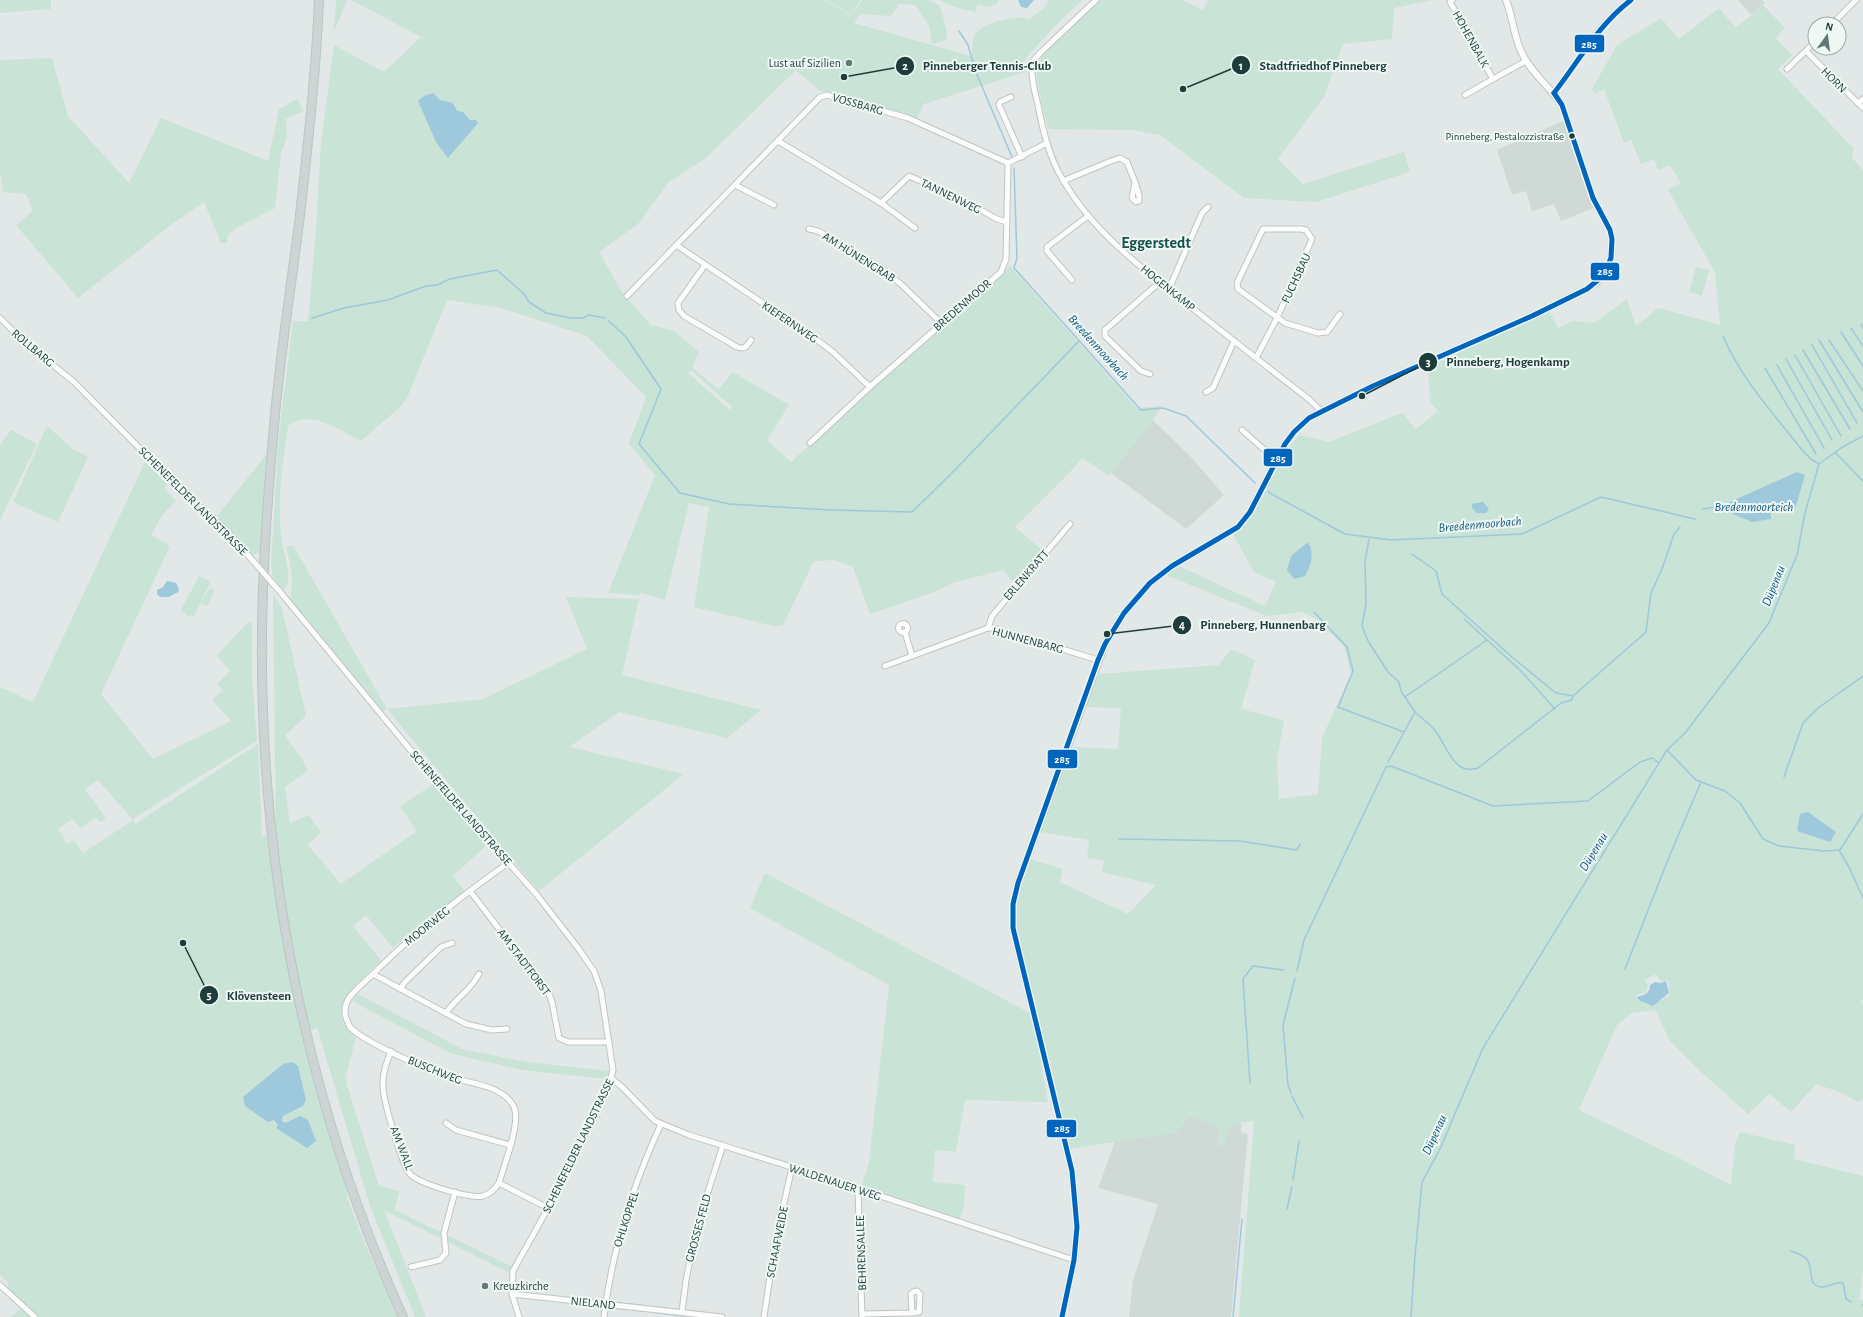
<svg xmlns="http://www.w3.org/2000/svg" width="1863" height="1317" font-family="'Alegreya Sans',sans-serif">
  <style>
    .built { fill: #cfdad7 }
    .green { fill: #c9e3d6; fill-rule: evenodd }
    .water { fill: #9ec8dc }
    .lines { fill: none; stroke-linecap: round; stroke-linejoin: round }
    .stream { stroke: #9ec8dc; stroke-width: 1.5 }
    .minor-casing { stroke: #bfc5c4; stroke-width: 7 }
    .tertiary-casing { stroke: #bfc5c4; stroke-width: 8 }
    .primary-casing { stroke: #bbc5c4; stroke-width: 10 }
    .minor { stroke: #fbfcfb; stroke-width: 5 }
    .tertiary { stroke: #fbfcfb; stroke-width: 6 }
    .primary { stroke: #ccd5d4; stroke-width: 8 }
    .minor-bridge-casing { stroke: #bfc5c4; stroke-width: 7; stroke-linecap: butt }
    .minor-bridge { stroke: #fbfcfb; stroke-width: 5 }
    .bus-1-casing { stroke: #eff8f5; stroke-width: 8 }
    .bus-1 { stroke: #0065bd; stroke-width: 5 }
    .poi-dot { fill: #637977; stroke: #eff8f5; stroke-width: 1.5 }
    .bus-dot { fill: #1e3d3a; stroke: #eff8f5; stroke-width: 1.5 }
    .labels { text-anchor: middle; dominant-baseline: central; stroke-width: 4; stroke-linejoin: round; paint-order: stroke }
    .bus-label { font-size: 11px; fill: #1e3d3a; stroke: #eff8f5; text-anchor: end }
    .street-label { font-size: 12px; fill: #1e3d3a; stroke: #eff8f5 }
    .poi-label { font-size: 12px; fill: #1e3d3a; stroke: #eff8f5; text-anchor: end }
    .water-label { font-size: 13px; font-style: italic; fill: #13597e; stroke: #eff8f5 }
    .district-label { font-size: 16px; font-weight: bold; fill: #18514d; stroke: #eff8f5 }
    .leader { fill: none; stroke: #1e3d3a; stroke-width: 1.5 }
    .callout-dot { fill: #1e3d3a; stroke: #eff8f5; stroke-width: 1.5 }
    .mark-label { font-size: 12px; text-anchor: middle; font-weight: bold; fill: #fff }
    .callout-label { font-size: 13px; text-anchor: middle; font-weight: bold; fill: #1e3d3a; stroke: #eff8f5; stroke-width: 4; stroke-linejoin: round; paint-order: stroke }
    .line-badge { stroke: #eff8f5; stroke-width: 1.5 }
    .badge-label { font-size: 11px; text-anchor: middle; font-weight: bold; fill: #fff }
  </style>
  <rect width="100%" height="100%" fill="#e2e8e7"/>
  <g class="built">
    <path d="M1738 0H1762L1765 3 1751 15Z"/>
    <path d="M1563 121 1590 199 1594 208 1561 221 1554 204 1532 211 1526 191 1512 195 1497 150Z"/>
    <path d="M1153 420 1190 456 1224 495 1186 529 1111 473Z"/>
    <path d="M1190 1116 1220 1127 1218 1144 1230 1127 1237 1123H1241V1132L1248 1134 1231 1317H1129L1133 1280 1158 1204 1098 1188 1115 1141 1175 1133Z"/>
  </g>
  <g class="green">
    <path d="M0 0H51V9L0 13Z"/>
    <path d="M336 0H347L334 32Z"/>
    <path d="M351 0H825L851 16 862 0H929L940 6 947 32 946 40 932 44 929 26 915 5 899 4 891 16 861 14 854 23 971 56C973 50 972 42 974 37 981 21 1012 18 1027 17L1028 20 1045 7 1049 0H1082L1054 27 1026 58 1023 64 1025 72 924 104 917 118 820 91 796 70 706 158 669 182 638 224 599 252 622 292 651 325 674 331 699 352 692 368 719 389 733 372 789 405 767 440 791 462 896 365 1010 266 1137 408 1161 406 1153 420 1109 476 1082 458 1071 471 1015 527 1044 552 1013 582 1003 570 952 583 934 592 870 614 853 567 835 560 814 561 783 625 774 626 694 607 709 507 689 503 665 600 641 593 640 595 608 593 655 475 629 444 646 397 587 336 501 308 447 300 407 398 401 406 361 441C341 431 309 408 288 426 283 462 277 498 281 535 282 551 294 575 285 589H282L273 578 271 563 279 434 293 321H308L316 229 321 143 334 45 384 72 421 37ZM691 370 732 407 730 410 688 373Z"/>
    <path d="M827 0H860L851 15Z"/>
    <path d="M940 0H999L997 4 988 7 977 5 976 12 954 7Z"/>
    <path d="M1100 0H1182L1203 10 1208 0H1432L1394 8 1392 39 1343 44 1324 97 1278 159 1303 184 1404 152 1410 172 1316 202 1244 198 1160 135 1131 130 1048 129C1045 114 1035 82 1037 68 1040 49 1085 14 1100 0Z"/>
    <path d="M1763 5 1785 28 1776 38 1792 55 1778 69 1854 149 1852 158 1863 170V999L1860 1001 1863 1004V1100L1858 1102 1840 1092 1816 1084 1791 1112 1769 1094 1748 1114 1699 1070 1669 1040 1656 1010 1632 1013 1617 1025 1579 1110 1679 1158 1731 1185 1735 1144 1740 1132 1795 1145 1794 1159 1863 1176V1268L1859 1299 1863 1300V1317H1239L1254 1121 1237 1123 1230 1127 1223 1148 1218 1144 1220 1127 1190 1116 1175 1133 1068 1149 1014 927C1015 901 1019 883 1029 859L1063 869 1060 882 1128 914 1156 885 1102 872 1104 861 1087 858 1089 840 1040 832 1071 747 1118 749 1121 708 1085 707 1099 674 1219 665 1231 649 1255 660 1241 709 1284 720 1277 760 1279 799 1318 794 1322 738 1351 674 1344 647 1318 620 1303 612 1267 616 1166 575 1179 566 1265 606 1276 582 1254 572 1233 534C1250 524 1256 508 1264 491 1275 473 1285 452 1299 435L1329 442 1402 413 1416 429 1438 411 1430 402 1428 367 1549 311 1558 328 1572 321 1594 323 1627 299 1636 326 1658 308 1720 325 1715 272 1668 190 1681 183 1670 165 1658 170 1654 159 1641 164 1631 139 1624 143 1604 89 1594 94 1592 89 1617 45 1661 18 1679 39 1719 8 1736 28ZM1656 974 1660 981 1668 980 1670 995 1652 1006 1639 1001 1636 995 1646 992 1648 986 1645 980Z"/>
    <path d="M52 58 68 116 129 183 161 118 268 161 279 109 297 99 304 111 286 119 287 138 281 152 275 208 238 227 228 235 227 243H221L204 202 172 224 78 298 16 225 33 211 26 194 3 192 0 172V60Z"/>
    <path d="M1696 267 1709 270 1702 296 1689 292Z"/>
    <path d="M47 426 73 449 88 457 58 522 13 502Z"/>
    <path d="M11 430 37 444 0 520V445Z"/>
    <path d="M266 455 260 552 252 555 217 516Z"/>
    <path d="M145 462 168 485 164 488 176 501 163 514 151 535 170 546 101 694 153 759 231 721 212 700 223 690 217 684 230 671 217 656 218 654 247 623 252 622V677L257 741 178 790 133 819 135 824 258 744 262 837 276 831 273 594 282 608 306 716 285 735 302 759 308 771 285 787 290 823 309 815 321 832 308 845 341 884 417 831 400 807 433 784 488 844 453 876 465 892 419 925 393 948 366 915 353 926 381 960C361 981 320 1010 356 1037L346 1075 347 1085 379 1186 399 1191 395 1210 513 1267 510 1273 384 1210 426 1317H415L370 1206 317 1027 302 1037 347 1190V1197L360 1232 397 1317H11L21 1309 6 1294 9 1284 0 1275V687L33 702ZM98 780 133 820 83 853 74 840 67 844 58 829 72 819 80 828 96 818 100 822 106 819 85 789ZM306 1100 303 1106 283 1116 282 1121 285 1123 300 1116 307 1147 276 1128 278 1125 274 1120Z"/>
    <path d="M293 545 387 709 483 699 587 649 566 597 639 599 622 675 761 710 727 738 619 712 569 747 684 774 539 891 387 709 382 711 290 600C294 581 291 566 286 547Z"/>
    <path d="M199 576 211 582 193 617 190 615 189 617 181 610Z"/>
    <path d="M210 588 215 590 207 606 201 603Z"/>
    <path d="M765 873 1032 1014 1048 1102 965 1100 956 1152 935 1150 933 1182 965 1185 964 1206 959 1221 861 1188 869 1162 889 985 750 908Z"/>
    <path d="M358 994 462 1049 526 1062 609 1071 607 1079 522 1070 450 1053 352 1001Z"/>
  </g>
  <g class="water">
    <path d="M1018 0H1034L1027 8 1021 7Z"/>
    <path d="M433 93 440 100 453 103 457 111 463 112 470 120H476L478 123 448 158 436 142 418 101 424 96Z"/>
    <path d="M1797 472 1805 475 1795 509 1779 506 1770 510 1771 519 1752 522 1716 507 1728 505 1730 502Z"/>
    <path d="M1483 502 1489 509 1486 513H1477L1472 508V504Z"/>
    <path d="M1308 542C1315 555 1311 564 1305 576L1294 579 1287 570 1291 556Z"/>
    <path d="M167 581 176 583 179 589 178 592 169 597H160L157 594V590L163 587Z"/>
    <path d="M1808 812 1836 832 1830 842 1797 831 1800 814Z"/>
    <path d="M1666 981 1669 993 1653 1006 1640 1001 1637 997C1644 995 1650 994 1650 985L1655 982 1660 983Z"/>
    <path d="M292 1062 298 1066 306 1100 303 1106 283 1116 282 1121 285 1123 300 1116 308 1120 316 1141 307 1148 276 1128 278 1125 274 1120 268 1122 245 1106 243 1097 283 1064Z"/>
  </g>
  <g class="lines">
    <g class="stream">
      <path d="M959 31 968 45 975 70 1012 157"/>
      <path d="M1014 168 1017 258 1014 268 1141 410 1163 408 1186 416 1255 483"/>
      <path d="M312 318 344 308 388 300 426 286 437 285 450 279 497 270 524 294 529 302 546 313 571 318H583L589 315 605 318"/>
      <path d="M608 320 626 337 661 389 639 444 680 493 729 504 831 510 912 512 949 476 1079 341"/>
      <path d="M1861 324 1863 328"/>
      <path d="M1851 328 1863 346"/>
      <path d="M1841 332 1863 366"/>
      <path d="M1723 336C1741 379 1774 414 1802 450L1812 460 1819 464"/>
      <path d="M1819 340 1863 412"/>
      <path d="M1829 340 1863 391"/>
      <path d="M1812 345 1857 423"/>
      <path d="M1803 350 1850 429"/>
      <path d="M1795 355 1841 436"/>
      <path d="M1786 359 1832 440"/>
      <path d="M1777 365 1824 448"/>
      <path d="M1765 368 1816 454"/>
      <path d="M1835 452 1863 481"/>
      <path d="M1268 492 1345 534 1391 540 1522 534 1601 497 1695 519"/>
      <path d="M1703 509 1716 507"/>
      <path d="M1369 539 1365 561 1366 603 1362 626 1368 641 1388 672 1399 682 1401 691 1415 712 1388 762"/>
      <path d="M1412 554 1436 571 1442 594 1513 658 1556 693 1573 696"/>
      <path d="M1314 612 1347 647 1353 671 1338 707 1404 732"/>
      <path d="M1464 619 1521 671 1555 709"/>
      <path d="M1405 697 1487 640"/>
      <path d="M1415 712C1422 719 1432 725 1437 733 1447 748 1455 776 1478 768L1561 703 1572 700 1573 696 1646 632 1651 593 1662 569 1674 534 1680 527"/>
      <path d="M1667 750 1696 780 1725 791 1740 803 1763 839 1779 846 1824 851 1840 850 1863 814"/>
      <path d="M1784 777 1803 723 1818 708 1863 676"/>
      <path d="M1119 839 1240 841 1297 850 1300 844"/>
      <path d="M1839 850 1850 869 1863 898"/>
      <path d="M1625 969 1669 857 1701 782"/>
      <path d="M1297 971 1304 940 1386 767 1391 766 1493 806 1588 801 1640 762 1652 758 1659 763"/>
      <path d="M1250 1083 1243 979 1253 966 1284 970"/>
      <path d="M1291 1093 1288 1085 1283 1025 1295 978"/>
      <path d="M1292 1096 1303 1118"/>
      <path d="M1293 1180 1299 1141"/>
      <path d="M1287 1209 1292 1186"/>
      <path d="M1791 1251C1815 1259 1807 1262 1813 1283 1825 1293 1831 1281 1843 1283L1846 1299 1851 1302"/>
      <path d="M611 1302 621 1303"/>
      <path d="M629 1304 646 1306"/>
      <path d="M1862 1305H1863"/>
      <path d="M654 1307 679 1310"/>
      <path d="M609 1308 625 1309"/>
      <path d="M634 1310 643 1311"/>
      <path d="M654 1312 667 1314"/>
      <path d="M674 1315 686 1316"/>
      <path d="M690 1317H693"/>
      <path d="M1233 1317 1242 1219"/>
      <path d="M1411 1317 1415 1256 1422 1182 1440 1149 1483 1048 1667 750 1685 733 1769 623 1797 555 1805 513 1819 464 1841 448 1863 436"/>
    </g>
    <g class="minor-casing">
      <g id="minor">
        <path d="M1096 0 1040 53 1033 61 1032 67C1031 79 1035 93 1038 105 1043 131 1049 157 1063 180 1093 232 1144 270 1191 307 1230 338 1270 369 1310 400L1321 411"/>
        <path d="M1452 0 1450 2 1493 79 1526 61"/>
        <path d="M1832 24 1856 0"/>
        <path d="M1806 51 1863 108"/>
        <path d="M1787 69 1815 42"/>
        <path d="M1554 93C1580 61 1596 24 1631 0"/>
        <path d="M1465 95 1493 79"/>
        <path d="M1011 97 1000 102 999 105 1022 157"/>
        <path d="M1858 103 1863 99"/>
        <path d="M778 141 881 203 915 228"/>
        <path d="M1063 181 1111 161 1120 158 1127 162C1130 171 1141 192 1139 201L1136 202 1132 198 1135 183"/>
        <path d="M735 185 774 205"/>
        <path d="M881 203 909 176 953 195 997 219 1007 222"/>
        <path d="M809 229 818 231 881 268 902 285 941 323"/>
        <path d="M676 245 809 334 833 352 870 387"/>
        <path d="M705 265 678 303 679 310 684 316 737 347C745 350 747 346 751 340"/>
        <path d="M1072 280 1047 251V247L1088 216"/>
        <path d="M1169 289 1202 213 1208 207"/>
        <path d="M627 296 820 97 827 95 908 118 1008 163"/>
        <path d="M0 318 23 341 74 382 185 494 222 526 254 562"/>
        <path d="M1256 358 1277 318 1312 239 1306 230 1301 229H1263L1237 283 1238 289 1285 323 1318 333 1327 332 1340 314"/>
        <path d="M1150 374 1141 371 1105 336V330L1160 282"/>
        <path d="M1206 392 1213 388 1234 341"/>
        <path d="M1242 430 1276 460"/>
        <path d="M810 443 873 384 1001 272 1006 259 1008 163 1047 143"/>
        <path d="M281 593 436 781 537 895 578 948 594 971 601 991 613 1070 607 1092 548 1208 513 1271 512 1294 519 1317"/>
        <circle cx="903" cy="628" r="4.5"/>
        <path d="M988 628 992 616 1070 524"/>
        <path d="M905 632 912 656"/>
        <path d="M885 666 988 628H993L1098 660"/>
        <path d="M508 863C463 895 419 929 379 968 370 978 357 987 349 998 346 1002 345 1008 345 1013 345 1017 348 1023 350 1027 362 1041 433 1073 453 1078 473 1084 504 1086 514 1107 521 1123 504 1165 499 1183L548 1208"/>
        <path d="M470 891 549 994 552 1002 559 1038 568 1042H609"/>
        <path d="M373 974 466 1024 492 1030 507 1029"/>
        <path d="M400 989 405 982 441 947 452 943"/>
        <path d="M446 1013C456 998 471 990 479 974"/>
        <path d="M391 1051C387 1062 382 1074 383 1086 383 1100 402 1165 410 1174 420 1184 469 1199 483 1196 490 1194 495 1189 499 1183"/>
        <path d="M612 1079 622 1087 655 1121 689 1135 814 1174 1074 1260"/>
        <path d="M446 1123 456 1130 510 1145"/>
        <path d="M858 1189 862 1317"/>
        <path d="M411 1267 440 1260 446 1253 444 1233 455 1192"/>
        <path d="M0 1285 35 1317"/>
        <path d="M512 1294 722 1317"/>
        <path d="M682 1312 686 1280 697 1226 723 1145"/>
        <path d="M862 1314 912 1313 919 1312 920 1294 917 1291 913 1292 911 1294 912 1313"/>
        <path d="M604 1317C612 1250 633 1185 661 1124"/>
        <path d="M764 1317 774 1249 792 1167"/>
      </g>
    </g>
    <g class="tertiary-casing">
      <path id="tertiary" d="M1062 1317 1074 1260 1077 1227 1072 1171 1013 928V904L1018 883 1105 644 1124 613 1150 583 1172 566 1238 527 1250 512 1285 444 1294 432 1309 418 1373 386 1532 316 1587 289 1596 283 1603 276 1611 258 1612 239 1610 230 1593 198 1562 105C1550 87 1531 73 1522 53 1514 38 1513 17 1506 0"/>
    </g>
    <g class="primary-casing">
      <path id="primary" d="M319 0C316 72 308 143 300 215 292 281 281 348 275 415 266 513 259 612 263 711 270 918 317 1128 403 1317"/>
    </g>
    <use href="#minor" class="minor"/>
    <use href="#tertiary" class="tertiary"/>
    <use href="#primary" class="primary"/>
    <g class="minor-bridge-casing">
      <path id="minor-bridge" d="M254 562 281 593"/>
    </g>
    <use href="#minor-bridge" class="minor-bridge"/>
    <g class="bus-1-casing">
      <g id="bus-1">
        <path d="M1554 93C1579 61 1598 25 1631 0"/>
        <path d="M1062 1317 1074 1260 1077 1227 1072 1171 1013 928V904L1018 883 1098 660 1105 644 1124 613 1150 583 1172 566 1238 527 1250 512 1285 444 1294 432 1309 418 1373 386 1532 316 1587 289 1603 276 1611 258 1612 239 1610 230 1593 198 1562 105 1554 93"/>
      </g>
    </g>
    <use href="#bus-1" class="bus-1"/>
  </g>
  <g class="poi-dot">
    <circle cx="849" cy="63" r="4"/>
    <circle cx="485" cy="1286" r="4"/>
  </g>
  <circle class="bus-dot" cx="1572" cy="136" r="3.5"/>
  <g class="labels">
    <g class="bus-label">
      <text x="1564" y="136">Pinneberg, Pestalozzistraße</text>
    </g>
    <g class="street-label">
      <text transform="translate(1471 39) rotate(61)">HOHENBALK</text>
      <text transform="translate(1834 80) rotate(45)">HORN</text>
      <text transform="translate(858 104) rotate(16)">VOSSBARG</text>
      <text transform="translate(951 196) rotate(26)">TANNENWEG</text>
      <text transform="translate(859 257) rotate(32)">AM HÜNENGRAB</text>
      <text transform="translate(1296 278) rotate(-65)">FUCHSBAU</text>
      <text transform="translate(1168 288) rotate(39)">HOGENKAMP</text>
      <text transform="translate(962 305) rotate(-41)">BREDENMOOR</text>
      <text transform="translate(790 322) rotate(34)">KIEFERNWEG</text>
      <text transform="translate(33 348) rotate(40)">ROLLBARG</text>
      <text transform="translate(193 501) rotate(45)">SCHENEFELDER LANDSTRASSE</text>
      <text transform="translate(1026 575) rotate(-49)">ERLENKRATT</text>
      <text transform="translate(1028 640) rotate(15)">HUNNENBARG</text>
      <text transform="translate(461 808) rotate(49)">SCHENEFELDER LANDSTRASSE</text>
      <text transform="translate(427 926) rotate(-39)">MOORWEG</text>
      <text transform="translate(524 962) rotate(53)">AM STADTFORST</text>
      <text transform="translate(435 1070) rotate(22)">BUSCHWEG</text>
      <text transform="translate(578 1146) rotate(-64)">SCHENEFELDER LANDSTRASSE</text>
      <text transform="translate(402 1148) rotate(69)">AM WALL</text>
      <text transform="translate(835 1182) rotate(18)">WALDENAUER WEG</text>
      <text transform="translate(626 1219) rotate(-72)">OHLKOPPEL</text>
      <text transform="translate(698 1228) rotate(-75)">GROSSES FELD</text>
      <text transform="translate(777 1242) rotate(-79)">SCHAAFWEIDE</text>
      <text transform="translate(861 1253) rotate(-92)">BEHRENSALLEE</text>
      <text transform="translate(593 1303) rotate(6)">NIELAND</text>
    </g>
    <g class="poi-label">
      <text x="841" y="63">Lust auf Sizilien</text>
      <text x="493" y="1286" text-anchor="start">Kreuzkirche</text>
    </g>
    <g class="water-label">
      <text transform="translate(1098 348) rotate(48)">Breedenmoorbach</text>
      <text x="1754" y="507">Bredenmoorteich</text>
      <text transform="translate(1480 525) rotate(-5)">Breedenmoorbach</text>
      <text transform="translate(1774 586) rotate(-68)">Düpenau</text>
      <text transform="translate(1594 852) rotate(-58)">Düpenau</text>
      <text transform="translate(1435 1135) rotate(-65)">Düpenau</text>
    </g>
    <g class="district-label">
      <text x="1156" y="243">Eggerstedt</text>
    </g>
  </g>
  <path class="leader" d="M1183 89L1241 65M844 77L905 66M1362 396L1428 362M1107 634L1182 625M183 943L209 995"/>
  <g class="callout-dot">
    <circle cx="1183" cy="89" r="4"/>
    <circle cx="844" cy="77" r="4"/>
    <circle cx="1362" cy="396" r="4"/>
    <circle cx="1107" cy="634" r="4"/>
    <circle cx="183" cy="943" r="4"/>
    <circle cx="1241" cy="65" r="10"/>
    <circle cx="905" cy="66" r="10"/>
    <circle cx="1428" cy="362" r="10"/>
    <circle cx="1182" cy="625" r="10"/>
    <circle cx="209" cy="995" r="10"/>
  </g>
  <g class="mark-label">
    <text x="1241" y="70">1</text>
    <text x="905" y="70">2</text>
    <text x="1428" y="366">3</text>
    <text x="1182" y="629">4</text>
    <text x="209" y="999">5</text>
  </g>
  <g class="callout-label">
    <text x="1323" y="70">Stadtfriedhof Pinneberg</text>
    <text x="987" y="70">Pinneberger Tennis-Club</text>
    <text x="1508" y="366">Pinneberg, Hogenkamp</text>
    <text x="1263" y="629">Pinneberg, Hunnenbarg</text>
    <text x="259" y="1000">Klövensteen</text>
  </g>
  <g class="line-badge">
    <rect x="1574" y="34" width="31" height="19" rx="4" fill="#0065bd"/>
    <rect x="1590" y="262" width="30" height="19" rx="4" fill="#0065bd"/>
    <rect x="1263" y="448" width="30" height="19" rx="4" fill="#0065bd"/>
    <rect x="1047" y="749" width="31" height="20" rx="4" fill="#0065bd"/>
    <rect x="1046" y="1119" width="31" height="19" rx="4" fill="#0065bd"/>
  </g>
  <g class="badge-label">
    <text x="1589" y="48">285</text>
    <text x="1605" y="275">285</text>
    <text x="1278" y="462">285</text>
    <text x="1062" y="763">285</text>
    <text x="1062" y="1132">285</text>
  </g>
  <g transform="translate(1827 36) rotate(14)"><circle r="19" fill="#eff8f5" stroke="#9badaa"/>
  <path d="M0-3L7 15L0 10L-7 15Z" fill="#637977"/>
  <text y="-6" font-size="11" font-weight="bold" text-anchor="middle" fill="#1e3d3a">N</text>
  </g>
</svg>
